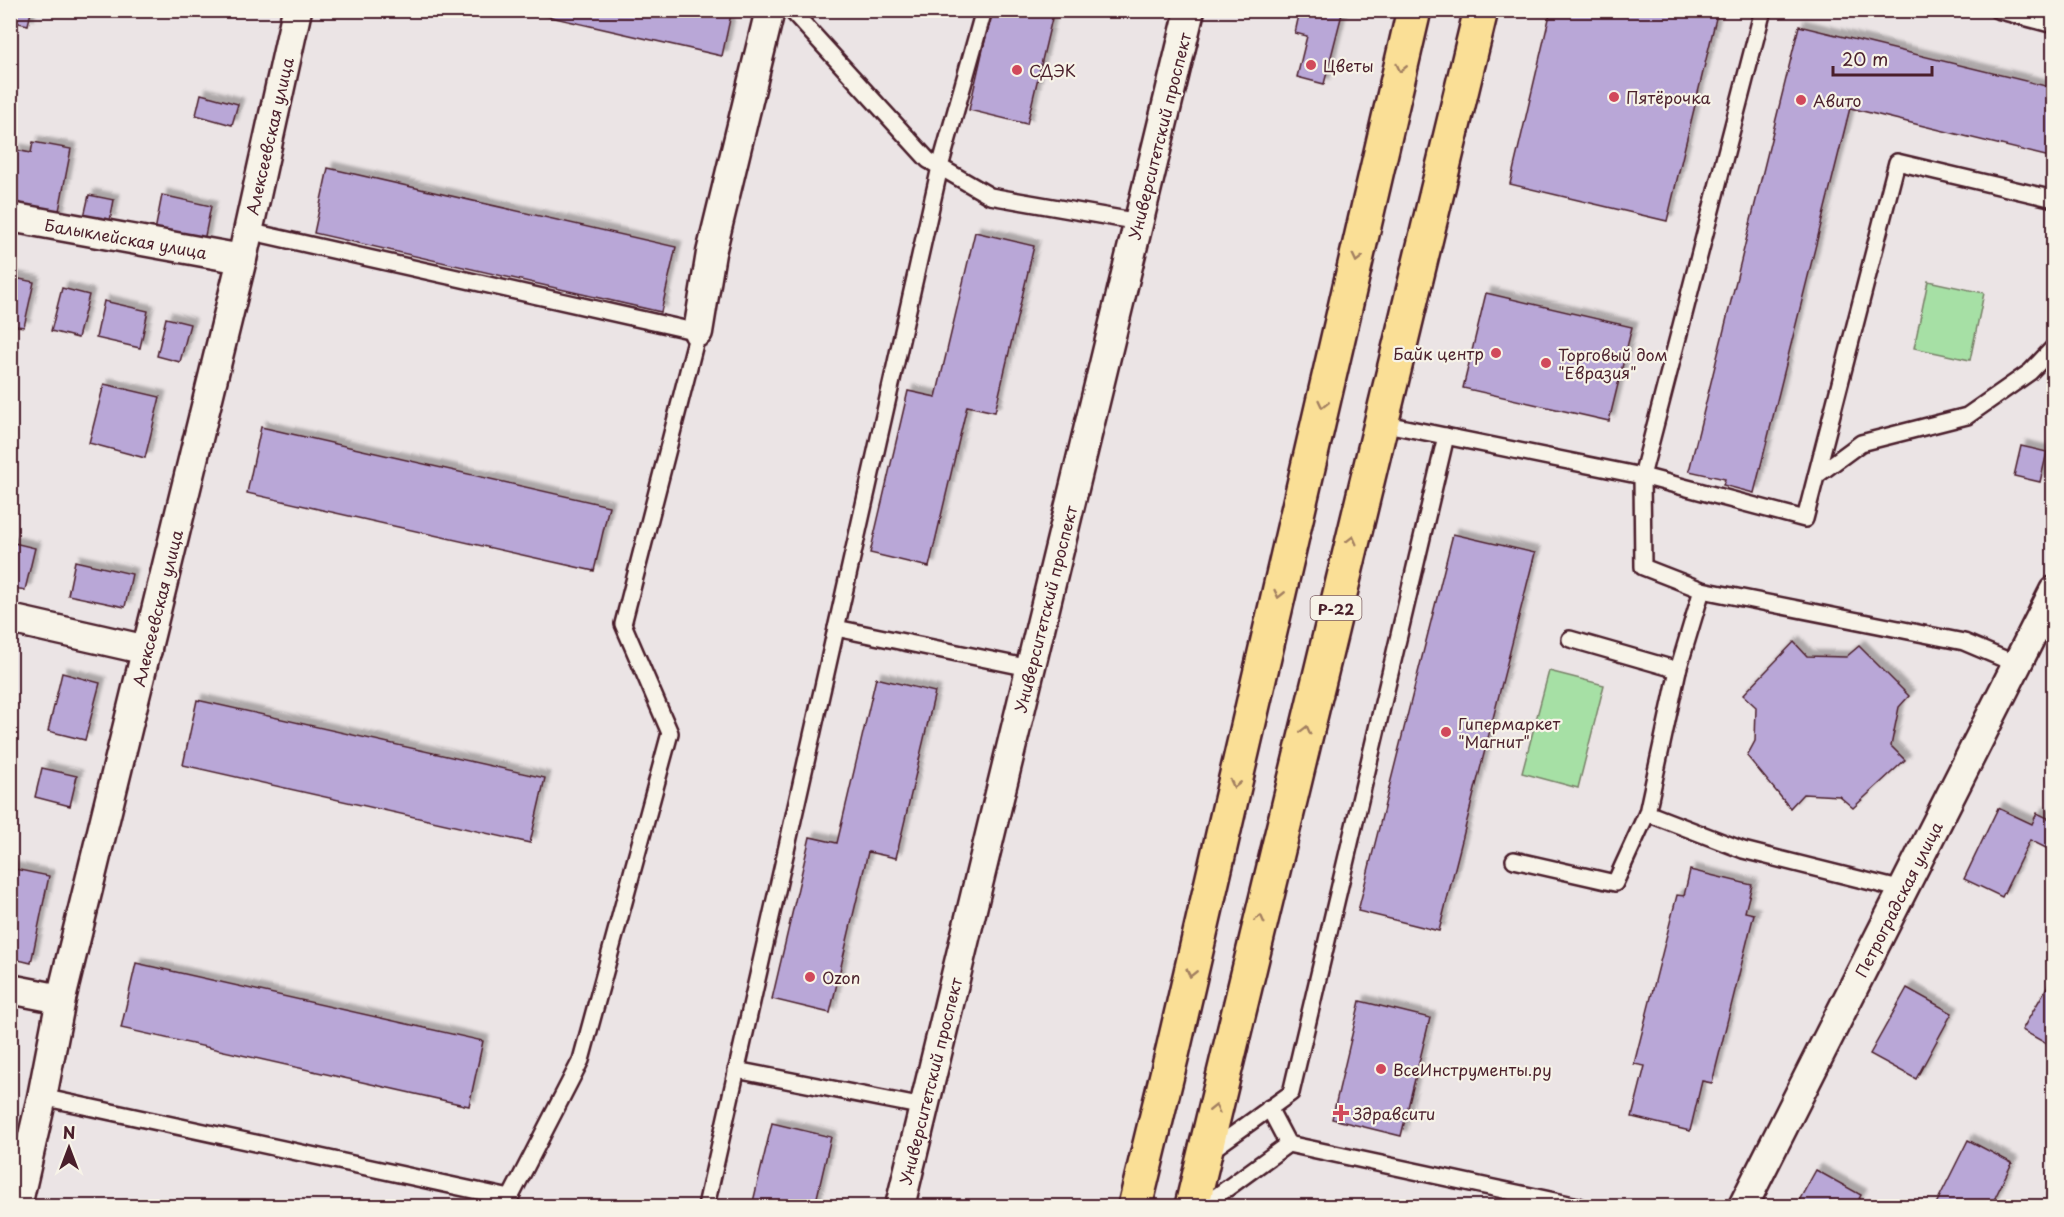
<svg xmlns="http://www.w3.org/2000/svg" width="2064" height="1217" font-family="'Playpen Sans',sans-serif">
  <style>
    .green { fill: #a6e0a5; stroke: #788068; stroke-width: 1.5 }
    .building { fill: #b9a7d7; stroke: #4a1f2b; stroke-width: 1.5; filter: url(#shadow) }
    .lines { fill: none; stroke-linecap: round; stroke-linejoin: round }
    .service-casing { stroke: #4a1f2b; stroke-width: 20 }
    .minor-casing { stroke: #4a1f2b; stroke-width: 33 }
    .trunk-casing { stroke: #4a1f2b; stroke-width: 38 }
    .service { stroke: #f7f3e8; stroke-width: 15 }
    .minor { stroke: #f7f3e8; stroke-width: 28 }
    .trunk { stroke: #fadf96; stroke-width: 33 }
    .oneway { stroke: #a27f60 }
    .poi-dot { fill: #d1495b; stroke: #f7f3e8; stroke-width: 2 }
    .labels { text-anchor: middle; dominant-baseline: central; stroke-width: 4.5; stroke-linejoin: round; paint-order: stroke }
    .shield { fill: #f7f3e8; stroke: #7e5f64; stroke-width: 1.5 }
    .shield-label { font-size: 15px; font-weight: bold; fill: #4a1f2b }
    .poi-label { font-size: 16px; fill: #4a1f2b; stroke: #f7f3e8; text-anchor: start }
    .street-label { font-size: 16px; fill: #4a1f2b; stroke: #f7f3e8 }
  </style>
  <defs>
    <filter id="shadow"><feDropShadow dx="5.5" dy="-5.5" stdDeviation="1.5" flood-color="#0004"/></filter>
  </defs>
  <rect width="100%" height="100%" fill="#ebe4e5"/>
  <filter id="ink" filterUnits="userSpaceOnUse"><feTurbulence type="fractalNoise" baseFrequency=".0167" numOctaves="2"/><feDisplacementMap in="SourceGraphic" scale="12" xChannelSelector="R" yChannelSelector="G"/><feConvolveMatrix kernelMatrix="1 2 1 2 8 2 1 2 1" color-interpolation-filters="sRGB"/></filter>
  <g filter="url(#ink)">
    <g class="green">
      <path d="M1928 281 1984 293 1970 360 1914 348Z"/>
      <path d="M1549 671 1604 685 1578 788 1522 773Z"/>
    </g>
    <g class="building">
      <path d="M10 10 31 12 28 25 10 21Z"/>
      <path d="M520 10H732L722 56Z"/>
      <path d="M992 10H1054L1027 124 969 110Z"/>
      <path d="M1300 10H1343L1324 84 1297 77 1307 36 1295 33Z"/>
      <path d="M1551 10H1718L1667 221 1510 184Z"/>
      <path d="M1799 26 2054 88V158L1850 108 1754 493 1723 485 1725 479 1689 471Z"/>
      <path d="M201 94 238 104 232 125 196 115Z"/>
      <path d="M33 142 71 149 58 216 10 207V179L16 150 31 153Z"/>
      <path d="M328 168 676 247 661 312 314 233Z"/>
      <path d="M89 195 114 200 110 221 84 217Z"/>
      <path d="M162 195 211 206 204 241 155 231Z"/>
      <path d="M975 232 1034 246 995 412 967 406 929 567 870 553 908 391 936 397Z"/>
      <path d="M10 277 34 282 24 327 10 325Z"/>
      <path d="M62 288 89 295 78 338 51 331Z"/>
      <path d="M1486 293 1632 327 1609 421 1463 388Z"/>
      <path d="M104 301 148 311 140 348 96 338Z"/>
      <path d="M166 318 190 324 180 362 157 356Z"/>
      <path d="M104 384 160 397 145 458 89 443Z"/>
      <path d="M261 427 609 506 594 571 247 493Z"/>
      <path d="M2021 446 2047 452 2040 482 2014 476Z"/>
      <path d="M1453 534 1535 553 1439 931 1358 911Z"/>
      <path d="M10 542 35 548 25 590 10 587Z"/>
      <path d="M75 561 132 574 125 607 68 595Z"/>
      <path d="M1794 642 1807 656 1846 657 1859 646 1909 696 1899 707 1891 746 1905 760 1853 808 1839 796 1803 794 1790 808 1747 756 1755 741 1756 707 1743 695Z"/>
      <path d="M62 673 100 683 85 740 48 731Z"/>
      <path d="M876 678 935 692 896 858 868 852 830 1013 772 999 810 837 837 843Z"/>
      <path d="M197 700 545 778 530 843 183 765Z"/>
      <path d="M42 768 77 776 70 806 35 797Z"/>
      <path d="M1998 808 2032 824 2037 813 2054 821V843L2050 850 2030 840 2002 897 1964 879Z"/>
      <path d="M10 868 49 876 31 963 10 958Z"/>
      <path d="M1690 870 1752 885 1745 912 1754 914 1712 1083 1702 1081 1690 1131 1632 1117 1645 1066 1634 1064 1677 895 1684 896Z"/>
      <path d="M136 963 483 1041 469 1106 121 1028Z"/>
      <path d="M2054 975V1048L2022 1030Z"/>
      <path d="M1907 988 1952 1013 1916 1079 1870 1054Z"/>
      <path d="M1360 1001 1430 1018 1401 1136 1332 1119Z"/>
      <path d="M772 1123 831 1137 815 1206H752Z"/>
      <path d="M1968 1140 2012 1163 1991 1206H1935Z"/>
      <path d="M1816 1170 1861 1195 1855 1206H1796Z"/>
    </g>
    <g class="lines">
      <g class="service-casing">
        <g id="service">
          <path d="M791 10 928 160 990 196 1139 222"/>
          <path d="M1997 10 2054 25"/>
          <path d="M1381 423 1642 476 1805 519 1897 162 2054 199"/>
          <path d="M1816 476 1861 443 1967 416 2030 372 2054 347"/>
          <path d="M1702 590 1643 567 1642 476 1763 10"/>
          <path d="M836 628 1030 668"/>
          <path d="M1570 639 1678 670"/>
          <path d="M1647 813 1743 850 1903 890"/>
          <path d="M1514 860 1615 883 1647 813 1678 670 1702 590 1964 642 2016 664"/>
          <path d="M736 1070 924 1107"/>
          <path d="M42 1097 510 1198 581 1060 670 733 623 624 698 332 248 231"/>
          <path d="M1269 1108 1288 1144"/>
          <path d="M1209 1152 1291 1093 1446 436"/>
          <path d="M706 1206 940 167 984 10"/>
          <path d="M1203 1206 1288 1144 1578 1206"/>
        </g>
      </g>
      <g class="minor-casing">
        <g id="minor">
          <path d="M10 217 242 259"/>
          <path d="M698 332 711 253 770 10"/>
          <path d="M10 619 147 650"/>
          <path d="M10 989 61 999"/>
          <path d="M17 1206 42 1097 61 999 242 259 297 10"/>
          <path d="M900 1206 1190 10"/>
          <path d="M1743 1206 2054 591"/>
        </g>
      </g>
      <g class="trunk-casing">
        <g id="trunk">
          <path d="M1135 1206 1173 1050 1414 10"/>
          <path d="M1192 1206 1481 10"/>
        </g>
      </g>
      <use href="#service" class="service"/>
      <use href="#minor" class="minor"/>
      <use href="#trunk" class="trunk"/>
    </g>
    <defs><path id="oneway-chevron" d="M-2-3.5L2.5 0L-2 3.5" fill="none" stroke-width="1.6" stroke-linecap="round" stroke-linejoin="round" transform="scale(1.5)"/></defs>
    <g class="oneway">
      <use href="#oneway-chevron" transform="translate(1401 68) rotate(103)"/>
      <use href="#oneway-chevron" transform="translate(1357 258) rotate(103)"/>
      <use href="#oneway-chevron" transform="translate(1323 404) rotate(103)"/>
      <use href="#oneway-chevron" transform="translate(1352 540) rotate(-76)"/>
      <use href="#oneway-chevron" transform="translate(1279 594) rotate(103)"/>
      <use href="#oneway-chevron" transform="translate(1306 730) rotate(-76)"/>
      <use href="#oneway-chevron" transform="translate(1235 784) rotate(103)"/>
      <use href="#oneway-chevron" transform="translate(1260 919) rotate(-76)"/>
      <use href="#oneway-chevron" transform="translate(1191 973) rotate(103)"/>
      <use href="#oneway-chevron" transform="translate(1215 1109) rotate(-77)"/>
    </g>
  </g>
  <g class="poi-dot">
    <circle cx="1311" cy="65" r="6"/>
    <circle cx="1017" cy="70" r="6"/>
    <circle cx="1614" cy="97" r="6"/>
    <circle cx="1801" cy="100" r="6"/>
    <circle cx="1496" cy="353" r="6"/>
    <circle cx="1546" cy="363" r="6"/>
    <circle cx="1446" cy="732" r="6"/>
    <circle cx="810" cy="977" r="6"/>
    <circle cx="1381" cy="1069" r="6"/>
    <path d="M1338 1104h6v6h6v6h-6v6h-6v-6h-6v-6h6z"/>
  </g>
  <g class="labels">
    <rect class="shield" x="1310.5" y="596" width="51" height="24" rx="4.5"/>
    <g class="shield-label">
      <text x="1336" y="608">Р-22</text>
    </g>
    <g class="poi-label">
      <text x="1323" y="65">Цветы</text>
      <text x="1029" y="70">СДЭК</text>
      <text x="1626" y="97">Пятёрочка</text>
      <text x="1813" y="100">Авито</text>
      <text x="1484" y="353" text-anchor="end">Байк центр</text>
      <text x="1558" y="354">Торговый дом<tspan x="1558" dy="18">"Евразия"</tspan></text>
      <text x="1458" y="723">Гипермаркет<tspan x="1458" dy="18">"Магнит"</tspan></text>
      <text x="822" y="977">Ozon</text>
      <text x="1393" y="1069">ВсеИнструменты.ру</text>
      <text x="1353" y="1113">Здравсити</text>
    </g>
    <g class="street-label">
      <text transform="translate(269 136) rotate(-77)">Алексеевская улица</text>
      <text transform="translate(1159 136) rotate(-76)">Университетский проспект</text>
      <text transform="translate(126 238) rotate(10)">Балыклейская улица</text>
      <text transform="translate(157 608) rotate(-76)">Алексеевская улица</text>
      <text transform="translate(1045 609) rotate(-76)">Университетский проспект</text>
      <text transform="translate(1898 899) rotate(-63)">Петроградская улица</text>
      <text transform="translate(930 1081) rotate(-76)">Университетский проспект</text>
    </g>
  </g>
  <rect width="2064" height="1217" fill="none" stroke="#f7f3e8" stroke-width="36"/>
  <rect x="18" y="18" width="2028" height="1181" fill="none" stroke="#4a1f2b" stroke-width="2" filter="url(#ink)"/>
  <g transform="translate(69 1148)" stroke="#f7f3e8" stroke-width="4.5" paint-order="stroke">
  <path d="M0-4.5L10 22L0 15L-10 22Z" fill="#4a1f2b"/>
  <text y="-9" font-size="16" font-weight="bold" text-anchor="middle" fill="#4a1f2b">N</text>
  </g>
  <path d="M1833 66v9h99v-9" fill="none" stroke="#4a1f2b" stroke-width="3"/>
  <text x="1842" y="66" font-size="18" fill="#4a1f2b" stroke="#f7f3e8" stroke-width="4.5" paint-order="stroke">20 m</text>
</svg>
